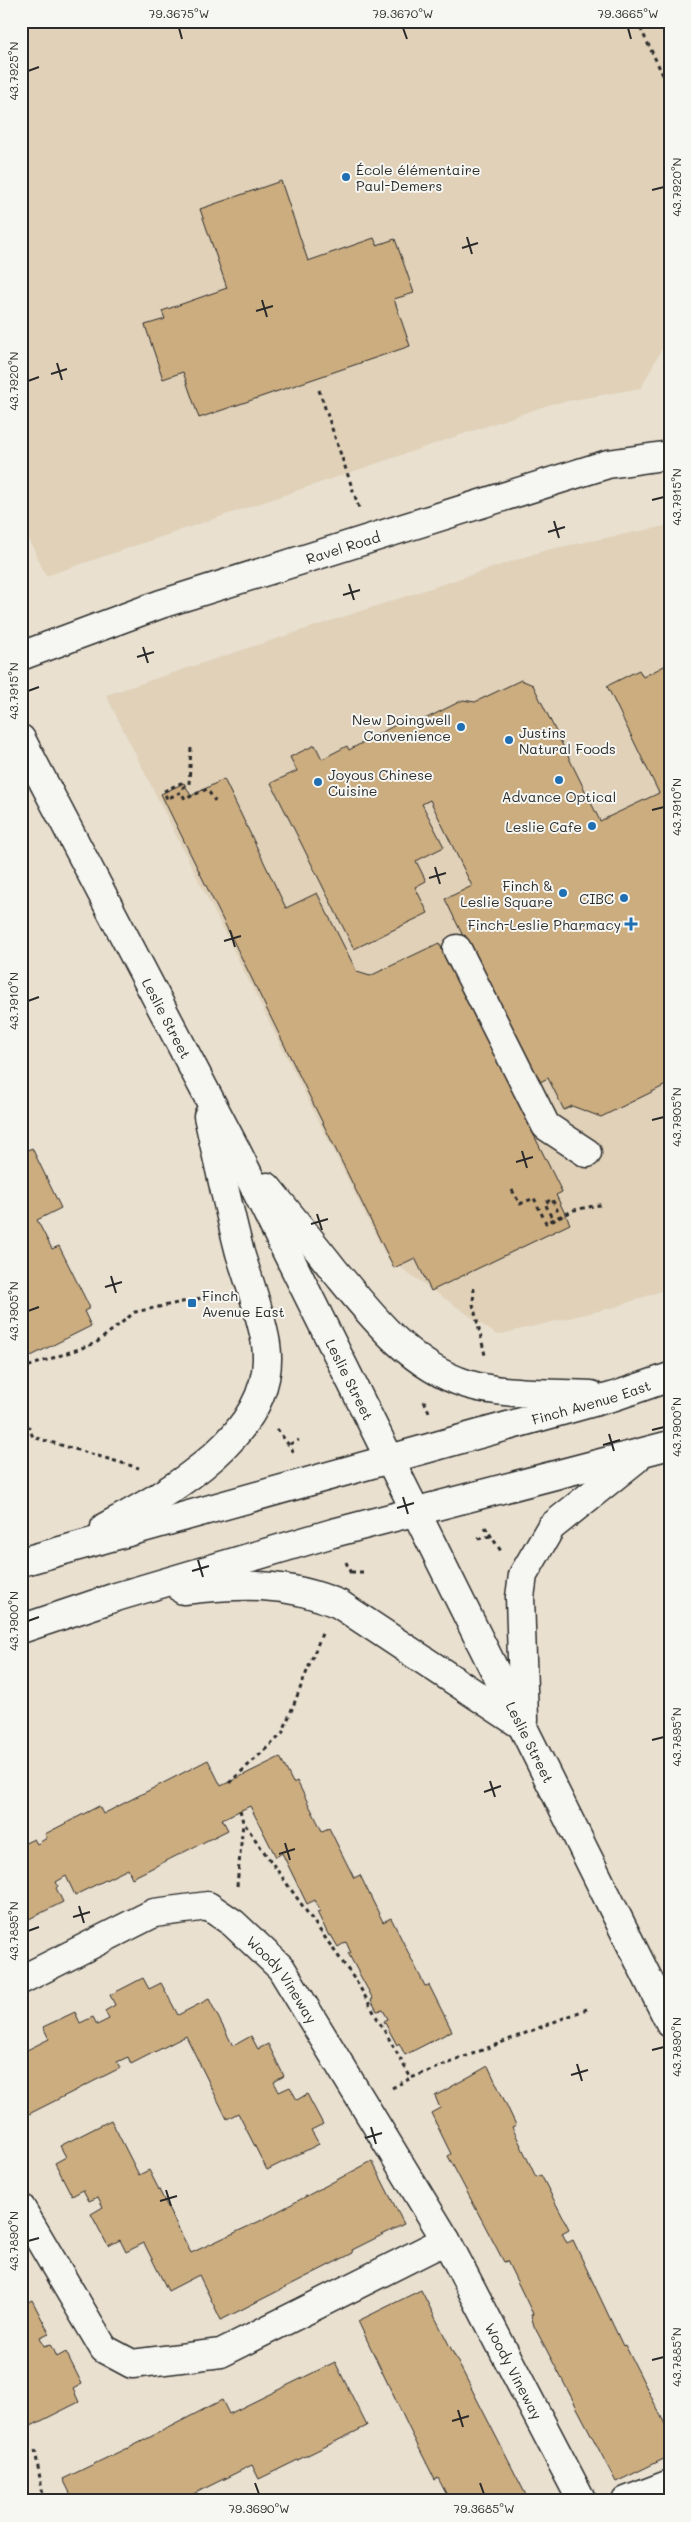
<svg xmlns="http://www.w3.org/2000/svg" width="691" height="2522" font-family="Mali,sans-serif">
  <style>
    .built { fill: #e0d1b8 }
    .building { fill: #ccad80; stroke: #2b2b2b }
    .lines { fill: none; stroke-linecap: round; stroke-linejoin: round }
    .minor-casing { stroke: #2b2b2b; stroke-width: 31 }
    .major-casing { stroke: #2b2b2b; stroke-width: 31 }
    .path { stroke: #2b2b2b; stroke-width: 3; stroke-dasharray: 4 4; stroke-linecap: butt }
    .minor { stroke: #f6f6f2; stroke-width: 28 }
    .major { stroke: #f6f6f2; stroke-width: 28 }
    .ticks { fill: none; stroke: #2b2b2b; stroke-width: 2 }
    .poi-dot { fill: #1f6fb2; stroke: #f6f6f2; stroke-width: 2 }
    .labels { text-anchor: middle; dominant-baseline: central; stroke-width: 4; stroke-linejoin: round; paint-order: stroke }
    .poi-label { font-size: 14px; fill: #2b2b2b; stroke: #f6f6f2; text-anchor: end }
    .street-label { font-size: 14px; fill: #2b2b2b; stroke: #f6f6f2 }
    .neatline { fill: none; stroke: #2b2b2b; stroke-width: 2 }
    .ticks-label { font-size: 12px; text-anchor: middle; fill: #2b2b2b }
  </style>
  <rect width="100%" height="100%" fill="#e9e0d0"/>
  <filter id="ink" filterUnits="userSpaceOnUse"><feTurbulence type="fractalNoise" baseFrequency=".02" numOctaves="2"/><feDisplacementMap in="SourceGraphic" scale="10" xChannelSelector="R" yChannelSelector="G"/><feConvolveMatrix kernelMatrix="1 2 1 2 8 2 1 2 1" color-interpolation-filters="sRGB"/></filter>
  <g filter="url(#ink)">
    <g class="built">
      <path d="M21 21H670V333L641 388 551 404 46 576 21 522Z"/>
      <path d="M670 525V1288L615 1307 497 1335 387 1258 106 695 546 550Z"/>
    </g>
    <g class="building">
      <path d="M281 181 308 261 374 238 377 245 395 239 414 293 394 299 410 346 199 418 183 372 163 379 145 325 165 319 162 311 227 288 200 209Z"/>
      <path d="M670 663V1083L601 1117 572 1106 564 1110 548 1078 538 1083 465 935 463 936 445 899 472 886 430 800 422 804 444 847 416 861 426 881 415 887 428 913 354 949 271 783 297 771 290 757 315 745 322 759 347 746 349 750 401 722 413 725 463 700 475 702 521 680 533 685 600 821 659 793 607 686 639 670 643 677Z"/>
      <path d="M224 779 286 908 317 893 357 972 370 976 439 943 562 1192 556 1195 570 1224 431 1291 415 1258 394 1268 161 794 184 783 191 796Z"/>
      <path d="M32 1148 61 1208 37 1220 52 1249 59 1246 90 1308 84 1311 91 1326 31 1356 24 1341 21 1342V1153Z"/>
      <path d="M280 1757 293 1783 297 1781 322 1831 329 1828 354 1878 360 1875 383 1922 391 1918 425 1986 429 1985 452 2031 405 2055 399 2043 397 2045 384 2021 388 2019 383 2010 377 2011 371 2000 373 1999 348 1953H351L346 1942 338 1947 331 1935 329 1936 317 1912 320 1911 315 1900 307 1904 282 1853 276 1857 250 1806 222 1819 228 1830 132 1878 128 1869 75 1895 66 1876 56 1882 58 1886 56 1888 63 1902 21 1923V1845L34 1839 37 1844 47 1838 45 1834 99 1806 103 1814 208 1760 221 1786Z"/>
      <path d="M143 1978 149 1989 161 1983 178 2015 209 1999 233 2046 251 2036 258 2049 268 2044 284 2076 274 2082 279 2092 290 2087 297 2100 307 2094 323 2124 311 2130 319 2144 267 2170 238 2113 227 2119 186 2036 131 2064 128 2057 117 2062 120 2068 21 2118V2053L49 2039 43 2027 75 2012 80 2023 93 2017 97 2025 109 2019 105 2011 115 2005 110 1995Z"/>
      <path d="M488 2066 516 2125 512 2127 536 2177 541 2175 569 2229 562 2233 567 2243 573 2240 623 2346 625 2345 670 2434V2456L616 2482 534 2326 531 2315 533 2314 507 2261 504 2262 448 2156 451 2154 431 2113 440 2108 435 2096Z"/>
      <path d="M111 2120 139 2175 149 2170 191 2253 262 2220 372 2161 404 2224 352 2250 353 2253 221 2320 199 2275 168 2291 144 2243 126 2252 120 2240 108 2246 91 2214 103 2207 98 2197 89 2201 83 2190 72 2196 55 2163 66 2157 60 2146Z"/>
      <path d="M421 2290 528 2499 525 2501H450L438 2478 435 2480 408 2426 358 2321Z"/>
      <path d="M21 2300 24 2304 32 2300 49 2333 40 2337 44 2346 51 2344 57 2357 66 2352 82 2384 73 2389 79 2402 25 2429 21 2422Z"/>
      <path d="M335 2362 367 2426 259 2479 252 2465 179 2501H74L63 2479 127 2448V2449L222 2400 229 2414Z"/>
    </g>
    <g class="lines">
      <g class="minor-casing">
        <g id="minor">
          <path id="s1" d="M21 656 161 604 608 464 670 455"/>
          <path d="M457 949 546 1126 587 1153"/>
          <path id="s2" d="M21 1980 154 1913 208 1906 233 1923 281 1968 446 2240 582 2501"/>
          <path d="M21 2208 104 2349 132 2364 221 2353 446 2240"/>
          <path d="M626 2501 670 2484"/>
        </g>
      </g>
      <g class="major-casing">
        <g id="major">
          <path id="s3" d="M21 739 235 1148 670 2023"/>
          <path d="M267 1187C290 1215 312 1242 334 1270 371 1315 409 1366 467 1384 502 1395 555 1393 591 1395"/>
          <path d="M105 1527C169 1493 279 1432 266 1344 261 1314 249 1282 240 1253 228 1207 218 1161 208 1116"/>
          <path id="s4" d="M21 1562 615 1396 670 1377"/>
          <path d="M183 1590C240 1584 285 1581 339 1604L523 1726"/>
          <path d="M21 1629 116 1597 333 1533 670 1445"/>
          <path d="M524 1720 520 1597 523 1575 551 1527 636 1459"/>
        </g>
      </g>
      <g class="path">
        <path d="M637 21 663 75"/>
        <path d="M319 390 359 508"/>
        <path d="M191 748 189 784 182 788 181 783 164 791 167 799 181 792 185 799 207 789 215 801"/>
        <path d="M512 1190 520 1204 534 1198 546 1223 560 1216 552 1199 545 1203 553 1221 574 1210 604 1204"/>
        <path d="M474 1288 473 1304 485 1355"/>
        <path d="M21 1369 96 1343 135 1312 206 1297"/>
        <path d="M424 1401 430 1414"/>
        <path d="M21 1411 33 1437 139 1468"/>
        <path d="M277 1429 294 1452"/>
        <path d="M290 1444 299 1440"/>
        <path d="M21 1498 25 1505"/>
        <path d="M485 1527 501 1551"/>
        <path d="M478 1539 491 1536"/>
        <path d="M346 1562 351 1574"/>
        <path d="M351 1572H367"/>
        <path d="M229 1783 282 1734 323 1631"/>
        <path d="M240 1810 243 1822 358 1984 411 2078 587 2009"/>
        <path d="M237 1886 243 1823"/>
        <path d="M392 2088 411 2078"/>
        <path d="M35 2450 44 2501"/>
      </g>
      <use href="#minor" class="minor"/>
      <use href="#major" class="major"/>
    </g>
  </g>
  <path class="ticks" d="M179 28 182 39M403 28 407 39M628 28 631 39M28 71 39 67M652 190 664 187M467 237 472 254M462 248 478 243M262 300 267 317M256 311 273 306M57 363 62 380M51 374 67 369M28 381 39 377M652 500 664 497M554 521 559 538M548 532 565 527M349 584 354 600M343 595 360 590M143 647 148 663M137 657 154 652M28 691 39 687M652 810 664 807M435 867 440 884M429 878 446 873M230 930 235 947M224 941 241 936M28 1001 39 997M652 1120 664 1117M522 1151 527 1168M516 1162 533 1157M317 1214 322 1230M311 1224 328 1219M111 1276 116 1293M105 1287 122 1282M28 1311 39 1307M652 1430 664 1427M609 1434 614 1451M603 1445 620 1440M403 1497 408 1514M397 1508 414 1503M198 1560 203 1577M192 1571 209 1566M28 1621 39 1617M652 1740 664 1737M490 1781 495 1797M484 1792 501 1786M285 1843 290 1860M279 1854 295 1849M79 1906 84 1923M73 1917 90 1912M28 1931 39 1927M652 2050 664 2047M577 2064 582 2081M571 2075 588 2070M371 2127 376 2144M365 2138 382 2133M166 2190 171 2206M160 2201 177 2196M28 2241 39 2238M652 2360 664 2357M458 2410 463 2427M452 2421 469 2416M255 2483 259 2494M480 2483 484 2494"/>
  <g class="poi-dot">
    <circle cx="346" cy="177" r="5"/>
    <circle cx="461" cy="727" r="5"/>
    <circle cx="509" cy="740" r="5"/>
    <circle cx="559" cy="780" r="5"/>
    <circle cx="318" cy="782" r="5"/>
    <circle cx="592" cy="826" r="5"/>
    <circle cx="563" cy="893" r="5"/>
    <circle cx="624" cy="898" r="5"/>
    <path d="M628.5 916.5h5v5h5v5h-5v5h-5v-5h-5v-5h5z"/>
    <rect x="187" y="1298" width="10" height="10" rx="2.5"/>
  </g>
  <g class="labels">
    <g class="poi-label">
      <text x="356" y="169" text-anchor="start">École élémentaire<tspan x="356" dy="16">Paul-Demers</tspan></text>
      <text x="451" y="719">New Doingwell<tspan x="451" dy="16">Convenience</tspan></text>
      <text x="519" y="732" text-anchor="start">Justins<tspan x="519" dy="16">Natural Foods</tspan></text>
      <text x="328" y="774" text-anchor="start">Joyous Chinese<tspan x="328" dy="16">Cuisine</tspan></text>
      <text x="559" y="796" text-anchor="middle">Advance Optical</text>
      <text x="582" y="826">Leslie Cafe</text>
      <text x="553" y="885">Finch &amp;<tspan x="553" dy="16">Leslie Square</tspan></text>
      <text x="614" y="898">CIBC</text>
      <text x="621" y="924">Finch-Leslie Pharmacy</text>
      <text x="202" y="1295" text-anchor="start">Finch<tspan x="202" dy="16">Avenue East</tspan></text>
    </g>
    <g class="street-label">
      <text stroke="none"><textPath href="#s1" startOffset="340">Ravel Road</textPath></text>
      <text stroke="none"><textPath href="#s3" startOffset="315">Leslie Street</textPath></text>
      <text stroke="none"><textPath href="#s3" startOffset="720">Leslie Street</textPath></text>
      <text stroke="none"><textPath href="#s4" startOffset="592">Finch Avenue East</textPath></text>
      <text stroke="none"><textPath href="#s3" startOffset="1125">Leslie Street</textPath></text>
      <text stroke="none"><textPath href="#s2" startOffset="309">Woody Vineway</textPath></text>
      <text stroke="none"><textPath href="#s2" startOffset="765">Woody Vineway</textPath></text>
    </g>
  </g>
  <rect width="691" height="2522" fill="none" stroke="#f6f6f2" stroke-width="55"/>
  <rect x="28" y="28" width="636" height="2466" class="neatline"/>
  <g class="ticks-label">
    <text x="179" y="18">79.3675°W</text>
    <text x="403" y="18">79.3670°W</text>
    <text x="628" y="18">79.3665°W</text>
    <text transform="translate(14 71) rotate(-90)" y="4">43.7925°N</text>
    <text transform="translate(677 187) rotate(-90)" y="4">43.7920°N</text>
    <text transform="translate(14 381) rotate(-90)" y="4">43.7920°N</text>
    <text transform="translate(677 497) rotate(-90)" y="4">43.7915°N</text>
    <text transform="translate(14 691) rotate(-90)" y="4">43.7915°N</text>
    <text transform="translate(677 807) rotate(-90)" y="4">43.7910°N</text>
    <text transform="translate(14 1001) rotate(-90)" y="4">43.7910°N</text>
    <text transform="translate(677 1117) rotate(-90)" y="4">43.7905°N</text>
    <text transform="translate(14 1311) rotate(-90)" y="4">43.7905°N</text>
    <text transform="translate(677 1427) rotate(-90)" y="4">43.7900°N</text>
    <text transform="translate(14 1621) rotate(-90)" y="4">43.7900°N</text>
    <text transform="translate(677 1737) rotate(-90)" y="4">43.7895°N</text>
    <text transform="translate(14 1931) rotate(-90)" y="4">43.7895°N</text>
    <text transform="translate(677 2047) rotate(-90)" y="4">43.7890°N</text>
    <text transform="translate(14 2241) rotate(-90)" y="4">43.7890°N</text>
    <text transform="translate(677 2357) rotate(-90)" y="4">43.7885°N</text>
    <text x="259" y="2513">79.3690°W</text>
    <text x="484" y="2513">79.3685°W</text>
  </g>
</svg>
